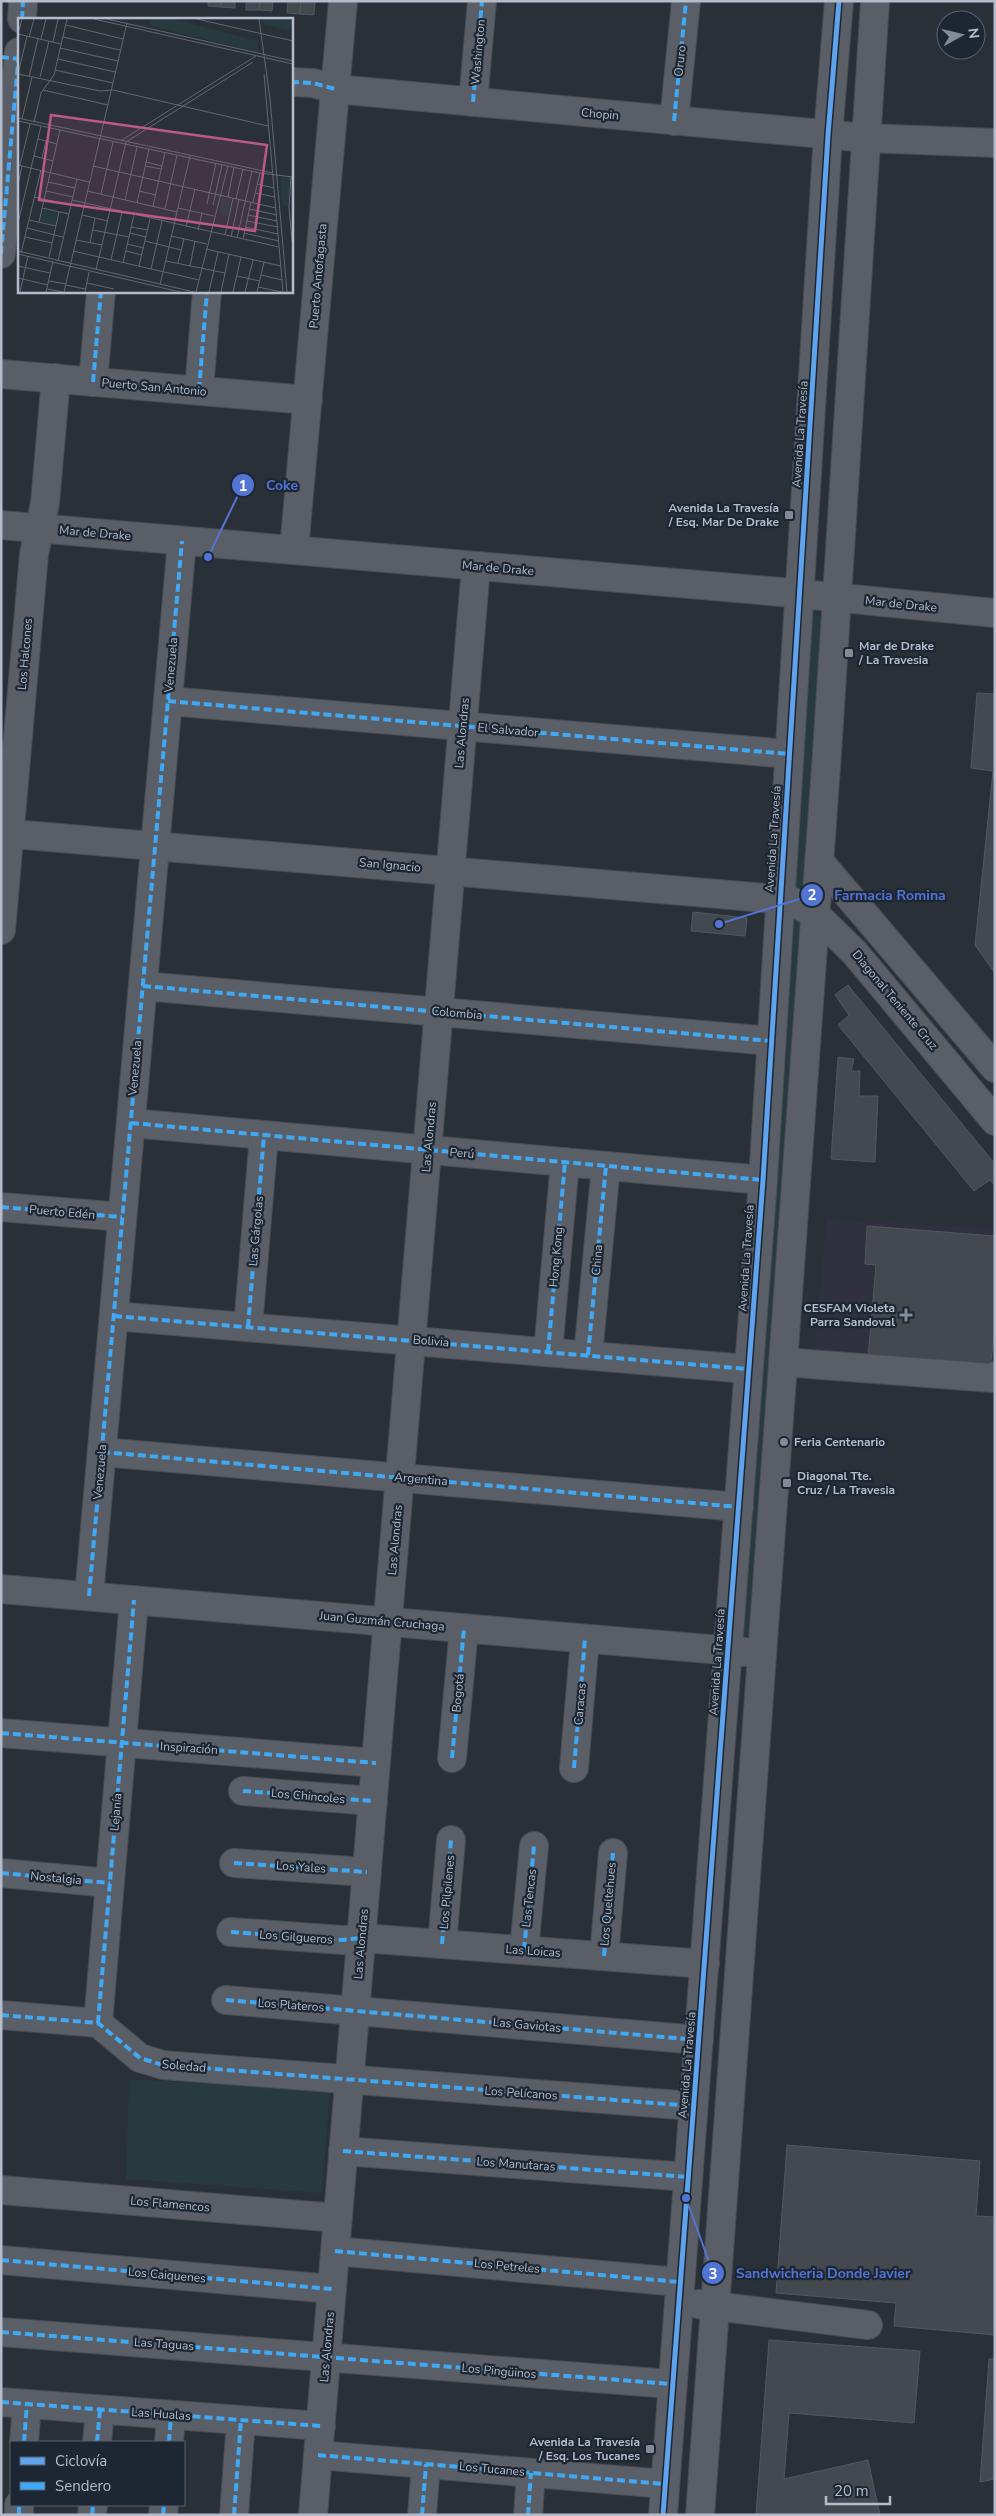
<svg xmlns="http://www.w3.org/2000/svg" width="996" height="2516" font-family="'Nunito Sans',sans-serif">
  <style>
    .medical { fill: #31303e }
    .green { fill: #273a3e }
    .building { fill: #444950; stroke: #52575f }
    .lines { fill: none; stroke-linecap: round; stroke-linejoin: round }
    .minor-casing { stroke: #484c53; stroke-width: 30 }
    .minor { stroke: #5a5e66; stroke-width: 28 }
    .quiet { stroke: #3fa9f5; stroke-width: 4; stroke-dasharray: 8 4; stroke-linecap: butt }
    .cycleway-casing { stroke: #1d2633; stroke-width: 8 }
    .cycleway { stroke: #60a3ed; stroke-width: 5 }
    .poi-dot { fill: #848b96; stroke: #1d2633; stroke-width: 2 }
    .labels { text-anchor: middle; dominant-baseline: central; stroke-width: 4.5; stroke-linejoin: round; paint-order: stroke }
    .street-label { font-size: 12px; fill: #b4bcc9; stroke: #1d2633 }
    .poi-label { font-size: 12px; font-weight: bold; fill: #b4bcc9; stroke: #1d2633; text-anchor: end }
    .inset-road { fill: none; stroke: #616872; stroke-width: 1 }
    .view { fill: #bc5a87; fill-opacity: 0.15; stroke: #bc5a87; stroke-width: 2.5 }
    .inset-edge { fill: none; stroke: #b4bcc9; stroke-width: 2.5 }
    .leader { fill: none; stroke: #5274d3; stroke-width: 2 }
    .callout-dot { fill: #5274d3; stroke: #1d2633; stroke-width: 2 }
    .mark-label { font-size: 15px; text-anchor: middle; font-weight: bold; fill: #fff }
    .callout-label { font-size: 14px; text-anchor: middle; font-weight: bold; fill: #5274d3; stroke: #1d2633; stroke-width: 4.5; stroke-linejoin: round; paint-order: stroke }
  </style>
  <rect width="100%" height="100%" fill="#2a3038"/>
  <path class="medical" d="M826 1219 995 1229V1386L813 1371Z"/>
  <g class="green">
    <path d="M812 614 826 617 804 891 791 889Z"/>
    <path d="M787 921H804L751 1640 742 1639Z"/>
    <path d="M129 2079 330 2090 322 2193 126 2179Z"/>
  </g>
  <g class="building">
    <path d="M208 1H221V7L208 6Z"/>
    <path d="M221 1H235V8L221 7Z"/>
    <path d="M246 1H260L259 10H246Z"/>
    <path d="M260 1H273L272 11 259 10Z"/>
    <path d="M288 1H301L300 14 287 13Z"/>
    <path d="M301 1H315L314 15 300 14Z"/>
    <path d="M977 693 995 694V973L975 945 993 771 971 768Z"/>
    <path d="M693 912 747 918 745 936 691 931Z"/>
    <path d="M848 985 995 1164V1186L990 1180 974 1191 838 1025 849 1015 835 995Z"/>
    <path d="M838 1057 854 1059 851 1071H860L859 1096H878L875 1162 831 1159Z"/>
    <path d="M867 1226 995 1236V1331L990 1367 868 1358 876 1265 865 1264Z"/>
    <path d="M787 2145 980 2161 976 2216 995 2217V2335L894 2326 896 2303 776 2293Z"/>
    <path d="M769 2340 920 2351 914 2423 789 2413 784 2479 868 2460 880 2515H756Z"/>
    <path d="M989 2359H995V2479L980 2482Z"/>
  </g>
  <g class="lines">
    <g class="minor-casing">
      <g id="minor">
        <path d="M22 19 23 1"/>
        <path d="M291 82 313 83 335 89 866 138 995 143"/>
        <path d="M473 102 482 1"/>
        <path d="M674 121 686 1"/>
        <path d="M1 254 19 52"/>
        <path d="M1 374 308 400"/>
        <path d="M93 382 101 291"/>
        <path d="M199 390 207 291"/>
        <path d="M1 525 781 592 995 613"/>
        <path d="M294 550 343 1"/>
        <path d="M168 701 789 754"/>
        <path d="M1 833 789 900 815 914 855 953 995 1121"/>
        <path d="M819 861 995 1068"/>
        <path d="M1 930 34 554 45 503 56 378"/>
        <path d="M143 986 771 1041"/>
        <path d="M131 1123 763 1180"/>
        <path d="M1 1207 122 1217"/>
        <path d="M114 1316 748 1369"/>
        <path d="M248 1327 264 1135"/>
        <path d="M548 1352 565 1162"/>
        <path d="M588 1355 606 1166"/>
        <path d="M783 1362 992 1378 995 1376"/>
        <path d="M102 1452 739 1507"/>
        <path d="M1 1589 745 1652"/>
        <path d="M89 1596 182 541"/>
        <path d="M1 1733 376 1763"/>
        <path d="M452 1758 464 1628"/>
        <path d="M574 1768 585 1639"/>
        <path d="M243 1791 373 1801"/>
        <path d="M234 1863 367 1872"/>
        <path d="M1 1873 110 1883"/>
        <path d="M231 1932 342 1940 376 1939 705 1964"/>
        <path d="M442 1944 451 1840"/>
        <path d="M524 1950 534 1846"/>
        <path d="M604 1956 613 1853"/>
        <path d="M226 2000 699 2040"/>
        <path d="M1 2015 98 2023 140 2058 163 2065 693 2106"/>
        <path d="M98 2023 134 1600"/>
        <path d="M343 2151 688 2177"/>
        <path d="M1 2190 338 2218"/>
        <path d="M335 2251 679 2282"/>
        <path d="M1 2260 332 2289"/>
        <path d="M698 2304 868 2325"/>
        <path d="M1 2332 671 2384"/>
        <path d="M1 2402 321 2426"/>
        <path d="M24 2442 27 2404"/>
        <path d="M97 2442 100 2410"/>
        <path d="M169 2442 171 2415"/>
        <path d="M318 2455 665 2484"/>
        <path d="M19 2515V2505"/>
        <path d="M92 2515 93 2505"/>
        <path d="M163 2515 164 2505"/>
        <path d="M234 2515 241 2420"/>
        <path d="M313 2515 476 566"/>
        <path d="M422 2515 426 2464"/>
        <path d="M528 2515 531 2473"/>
        <path d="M663 2515 763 1180 828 135 839 1"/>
        <path d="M700 2515 827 753 875 1"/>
      </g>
    </g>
    <use href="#minor" class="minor"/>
    <g class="quiet">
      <path d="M22 19 23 1"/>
      <path d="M1 57 19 59"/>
      <path d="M291 82 313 83 335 89"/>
      <path d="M473 102 482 1"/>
      <path d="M674 121 686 1"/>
      <path d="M1 254 19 52"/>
      <path d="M93 382 101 291"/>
      <path d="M199 390 207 291"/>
      <path d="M168 701 789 754"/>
      <path d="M143 986 771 1041"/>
      <path d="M131 1123 763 1180"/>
      <path d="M1 1207 122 1217"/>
      <path d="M114 1316 748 1369"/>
      <path d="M248 1327 264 1135"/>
      <path d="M548 1352 565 1162"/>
      <path d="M588 1355 606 1166"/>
      <path d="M102 1452 739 1507"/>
      <path d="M89 1596 182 541"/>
      <path d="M1 1733 376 1763"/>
      <path d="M452 1758 464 1628"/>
      <path d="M574 1768 585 1639"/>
      <path d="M243 1791 373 1801"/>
      <path d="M234 1863 367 1872"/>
      <path d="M1 1873 110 1883"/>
      <path d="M231 1932 342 1940 361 1938"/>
      <path d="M442 1944 451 1840"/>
      <path d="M524 1950 534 1846"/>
      <path d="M604 1956 613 1853"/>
      <path d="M226 2000 699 2040"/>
      <path d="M1 2015 98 2023 140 2058 163 2065 693 2106"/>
      <path d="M98 2023 134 1600"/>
      <path d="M343 2151 688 2177"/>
      <path d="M335 2251 679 2282"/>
      <path d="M1 2260 332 2289"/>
      <path d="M1 2332 671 2384"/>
      <path d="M1 2402 321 2426"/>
      <path d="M24 2442 27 2404"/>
      <path d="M97 2442 100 2410"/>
      <path d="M169 2442 171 2415"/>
      <path d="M318 2455 665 2484"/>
      <path d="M19 2515V2505"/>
      <path d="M92 2515 93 2505"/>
      <path d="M163 2515 164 2505"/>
      <path d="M234 2515 241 2420"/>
      <path d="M422 2515 426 2464"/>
      <path d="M528 2515 531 2473"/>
    </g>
    <g class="cycleway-casing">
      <path id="cycleway" d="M663 2515 763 1180 828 135 839 1"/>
    </g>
    <use href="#cycleway" class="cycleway"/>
  </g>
  <g class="poi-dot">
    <rect x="784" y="510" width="10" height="10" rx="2.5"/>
    <rect x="844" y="648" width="10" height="10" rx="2.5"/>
    <path d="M903.5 1307.5h5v5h5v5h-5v5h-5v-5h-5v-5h5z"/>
    <circle cx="784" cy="1442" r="5"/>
    <rect x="782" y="1478" width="10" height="10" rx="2.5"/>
    <rect x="645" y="2444" width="10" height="10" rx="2.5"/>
  </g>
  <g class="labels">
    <g class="street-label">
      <text transform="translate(478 52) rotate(-85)">Washington</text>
      <text transform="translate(680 61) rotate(-84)">Oruro</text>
      <text transform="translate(600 114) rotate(5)">Chopin</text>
      <text transform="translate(318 276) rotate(-85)">Puerto Antofagasta</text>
      <text transform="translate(154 387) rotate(5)">Puerto San Antonio</text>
      <text transform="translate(800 434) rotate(-86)">Avenida La Travesía</text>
      <text transform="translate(95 533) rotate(5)">Mar de Drake</text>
      <text transform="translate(498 568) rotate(5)">Mar de Drake</text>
      <text transform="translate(901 604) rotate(6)">Mar de Drake</text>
      <text transform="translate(25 654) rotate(-85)">Los Halcones</text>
      <text transform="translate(171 665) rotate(-85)">Venezuela</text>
      <text transform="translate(508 730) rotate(5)">El Salvador</text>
      <text transform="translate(462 733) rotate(-85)">Las Alondras</text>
      <text transform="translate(773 839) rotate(-86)">Avenida La Travesía</text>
      <text transform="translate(390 865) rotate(5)">San Ignacio</text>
      <text transform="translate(895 1000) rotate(50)">Diagonal Teniente Cruz</text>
      <text transform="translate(457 1013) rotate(5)">Colombia</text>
      <text transform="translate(135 1068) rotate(-85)">Venezuela</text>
      <text transform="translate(429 1137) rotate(-85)">Las Alondras</text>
      <text transform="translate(462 1153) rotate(5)">Perú</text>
      <text transform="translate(62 1212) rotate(5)">Puerto Edén</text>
      <text transform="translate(256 1231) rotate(-85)">Las Gárgolas</text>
      <text transform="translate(556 1257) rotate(-85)">Hong Kong</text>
      <text transform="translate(746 1258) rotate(-86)">Avenida La Travesía</text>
      <text transform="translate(597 1260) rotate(-85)">China</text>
      <text transform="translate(431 1341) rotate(5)">Bolivia</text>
      <text transform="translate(100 1472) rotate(-85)">Venezuela</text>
      <text transform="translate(421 1479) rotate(5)">Argentina</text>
      <text transform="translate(395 1540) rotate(-85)">Las Alondras</text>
      <text transform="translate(382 1621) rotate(5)">Juan Guzmán Cruchaga</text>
      <text transform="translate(717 1662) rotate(-86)">Avenida La Travesía</text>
      <text transform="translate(458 1693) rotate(-85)">Bogotá</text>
      <text transform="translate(580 1704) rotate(-85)">Caracas</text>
      <text transform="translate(189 1748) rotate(4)">Inspiración</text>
      <text transform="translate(308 1796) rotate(5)">Los Chincoles</text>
      <text transform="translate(116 1812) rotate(-85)">Lejanía</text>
      <text transform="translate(301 1867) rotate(4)">Los Yales</text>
      <text transform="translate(56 1878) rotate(5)">Nostalgia</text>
      <text transform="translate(447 1892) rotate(-85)">Los Pilpilenes</text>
      <text transform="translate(529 1898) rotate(-84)">Las Tencas</text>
      <text transform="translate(608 1904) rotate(-85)">Los Queltehues</text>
      <text transform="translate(296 1937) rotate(4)">Los Gilgueros</text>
      <text transform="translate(361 1944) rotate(-85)">Las Alondras</text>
      <text transform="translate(533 1951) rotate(4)">Las Loicas</text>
      <text transform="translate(291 2005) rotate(4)">Los Plateros</text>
      <text transform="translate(527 2025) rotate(5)">Las Gaviotas</text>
      <text transform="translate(687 2065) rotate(-85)">Avenida La Travesía</text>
      <text transform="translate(184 2066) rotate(5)">Soledad</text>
      <text transform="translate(521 2093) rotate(4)">Los Pelícanos</text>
      <text transform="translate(516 2164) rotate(4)">Los Manutaras</text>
      <text transform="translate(170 2204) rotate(5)">Los Flamencos</text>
      <text transform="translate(507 2266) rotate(5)">Los Petreles</text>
      <text transform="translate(167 2275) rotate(5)">Los Caiquenes</text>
      <text transform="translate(164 2344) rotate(4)">Las Taguas</text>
      <text transform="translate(327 2347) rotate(-85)">Las Alondras</text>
      <text transform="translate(499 2371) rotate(5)">Los Pingüinos</text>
      <text transform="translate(161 2414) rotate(4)">Las Hualas</text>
      <text transform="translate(492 2469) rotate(5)">Los Tucanes</text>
    </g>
    <g class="poi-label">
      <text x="779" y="508">Avenida La Travesía<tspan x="779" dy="14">/ Esq. Mar De Drake</tspan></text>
      <text x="859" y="646" text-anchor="start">Mar de Drake<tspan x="859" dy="14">/ La Travesia</tspan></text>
      <text x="895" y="1308">CESFAM Violeta<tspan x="895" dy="14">Parra Sandoval</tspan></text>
      <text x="794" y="1442" text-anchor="start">Feria Centenario</text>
      <text x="797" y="1476" text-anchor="start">Diagonal Tte.<tspan x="797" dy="14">Cruz / La Travesia</tspan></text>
      <text x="640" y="2442">Avenida La Travesía<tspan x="640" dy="14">/ Esq. Los Tucanes</tspan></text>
    </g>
  </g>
  <g transform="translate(18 18)">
    <rect width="275" height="275" fill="#2a3038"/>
    <path d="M132 1H155L240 23V34L132 8ZM244 1H275L272 13 245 6ZM263 159 273 160 270 188 264 187ZM204 179 213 181 209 198 201 196ZM25 192 40 195 37 206 22 203Z" fill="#273a3e"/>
    <path class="inset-road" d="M76 1 275 46M89 1 275 43M179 1 275 23M241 1 252 81 269 274M48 7 105 21M0 16 43 26M0 16 4 1M11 19 16 1M45 19 102 32M23 21 28 1M35 24 40 1M42 30 100 43M40 41 97 54M37 52 95 65M0 56 82 73 95 72 250 108M0 56 9 18M246 56 265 274M11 59 20 21M22 59 31 23M25 72 90 87M0 100 255 155M4 101 14 59M0 103 242 155 275 159M16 104 23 75 36 57 49 1M20 121 39 126M104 122 238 38M16 138 35 143M24 140 28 123M128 144 144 148M0 147 71 164M2 147 12 106M75 148 258 190M127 148 143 151M273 159 271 189 274 223M30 164 57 170M239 166 256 170M0 167 4 148M28 173 55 179M69 173 159 194M121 173 138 177M237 175 257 179M83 176 95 124M16 179 53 187M210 179 216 149M218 181 225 151M54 182 261 229M107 182 119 129M235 184 242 155M119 185 131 131M189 186 198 145M195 187 204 147M135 188 147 134M24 190 51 196M160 190 196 198M147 191 159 137M231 191 259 197M64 197 90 203M230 197 259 203M11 202 38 208M229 203 260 209M21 204 42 112M0 205 23 108M113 209 130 212M168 209 177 171M227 209 260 216M9 210 45 219M75 212 111 219M180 212 184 195M112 215 128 219M226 215 261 223M207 217 215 180M153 218 189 226M7 219 34 225M213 219 221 181M219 220 234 153M225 221 233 184M58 222 84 227M127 223 163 232M72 225 77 200M109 226 126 230M188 231 263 248M0 233 176 274M55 233 181 262M108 233 124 237M3 235 23 152M0 236 162 274M31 239 41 194M93 242 104 194M40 243 59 161M148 243 207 255M105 245 116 197M160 245 166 221M0 248 32 255M121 248 132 201M172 248 177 223M133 251 144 203M78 252 108 124 235 44M243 257 264 262M219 258 242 263M0 260 30 267M31 263 48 266M69 265 96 271M48 267 67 271M142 267 172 138M240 269 264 274M29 271 45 274M2 274 10 238M28 274 35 243M46 274 109 5M67 274 71 254M178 274 210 148M191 274 200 234M203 274 211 236M215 274 223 239M227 274 235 242M239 274 246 244"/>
    <path class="view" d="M33 97 249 127 237 213 21 182Z"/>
    <rect width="275" height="275" class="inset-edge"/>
  </g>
  <path class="leader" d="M208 557L243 485M719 924L812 895M686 2198L713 2273"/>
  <g class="callout-dot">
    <circle cx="208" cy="557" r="5"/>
    <circle cx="719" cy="924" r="5"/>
    <circle cx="686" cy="2198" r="5"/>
    <circle cx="243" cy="485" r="12"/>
    <circle cx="812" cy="895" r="12"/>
    <circle cx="713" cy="2273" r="12"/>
  </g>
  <g class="mark-label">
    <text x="243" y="491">1</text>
    <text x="812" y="900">2</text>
    <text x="713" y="2279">3</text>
  </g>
  <g class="callout-label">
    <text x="282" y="490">Coke</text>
    <text x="890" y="900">Farmacia Romina</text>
    <text x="823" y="2278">Sandwicheria Donde Javier</text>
  </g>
  <rect width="996" height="2516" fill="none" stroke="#b4bcc9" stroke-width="5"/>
  <rect x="10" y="2441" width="175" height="65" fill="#1d2633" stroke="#59626f"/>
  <rect x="20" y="2457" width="25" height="8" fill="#60a3ed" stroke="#59626f"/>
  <text x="55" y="2466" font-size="15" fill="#b4bcc9">Ciclovía</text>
  <rect x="20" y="2482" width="25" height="8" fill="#3fa9f5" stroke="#59626f"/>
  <text x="55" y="2491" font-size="15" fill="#b4bcc9">Sendero</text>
  <g transform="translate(961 35) rotate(82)"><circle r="24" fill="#1d2633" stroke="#59626f"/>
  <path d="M0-4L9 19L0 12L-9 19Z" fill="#848b96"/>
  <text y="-8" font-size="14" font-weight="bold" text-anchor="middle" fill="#b4bcc9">N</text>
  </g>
  <path d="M826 2496v8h64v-8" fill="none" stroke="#b4bcc9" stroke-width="2.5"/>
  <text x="834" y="2496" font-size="15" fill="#b4bcc9" stroke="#1d2633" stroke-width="4" paint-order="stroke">20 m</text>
</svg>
